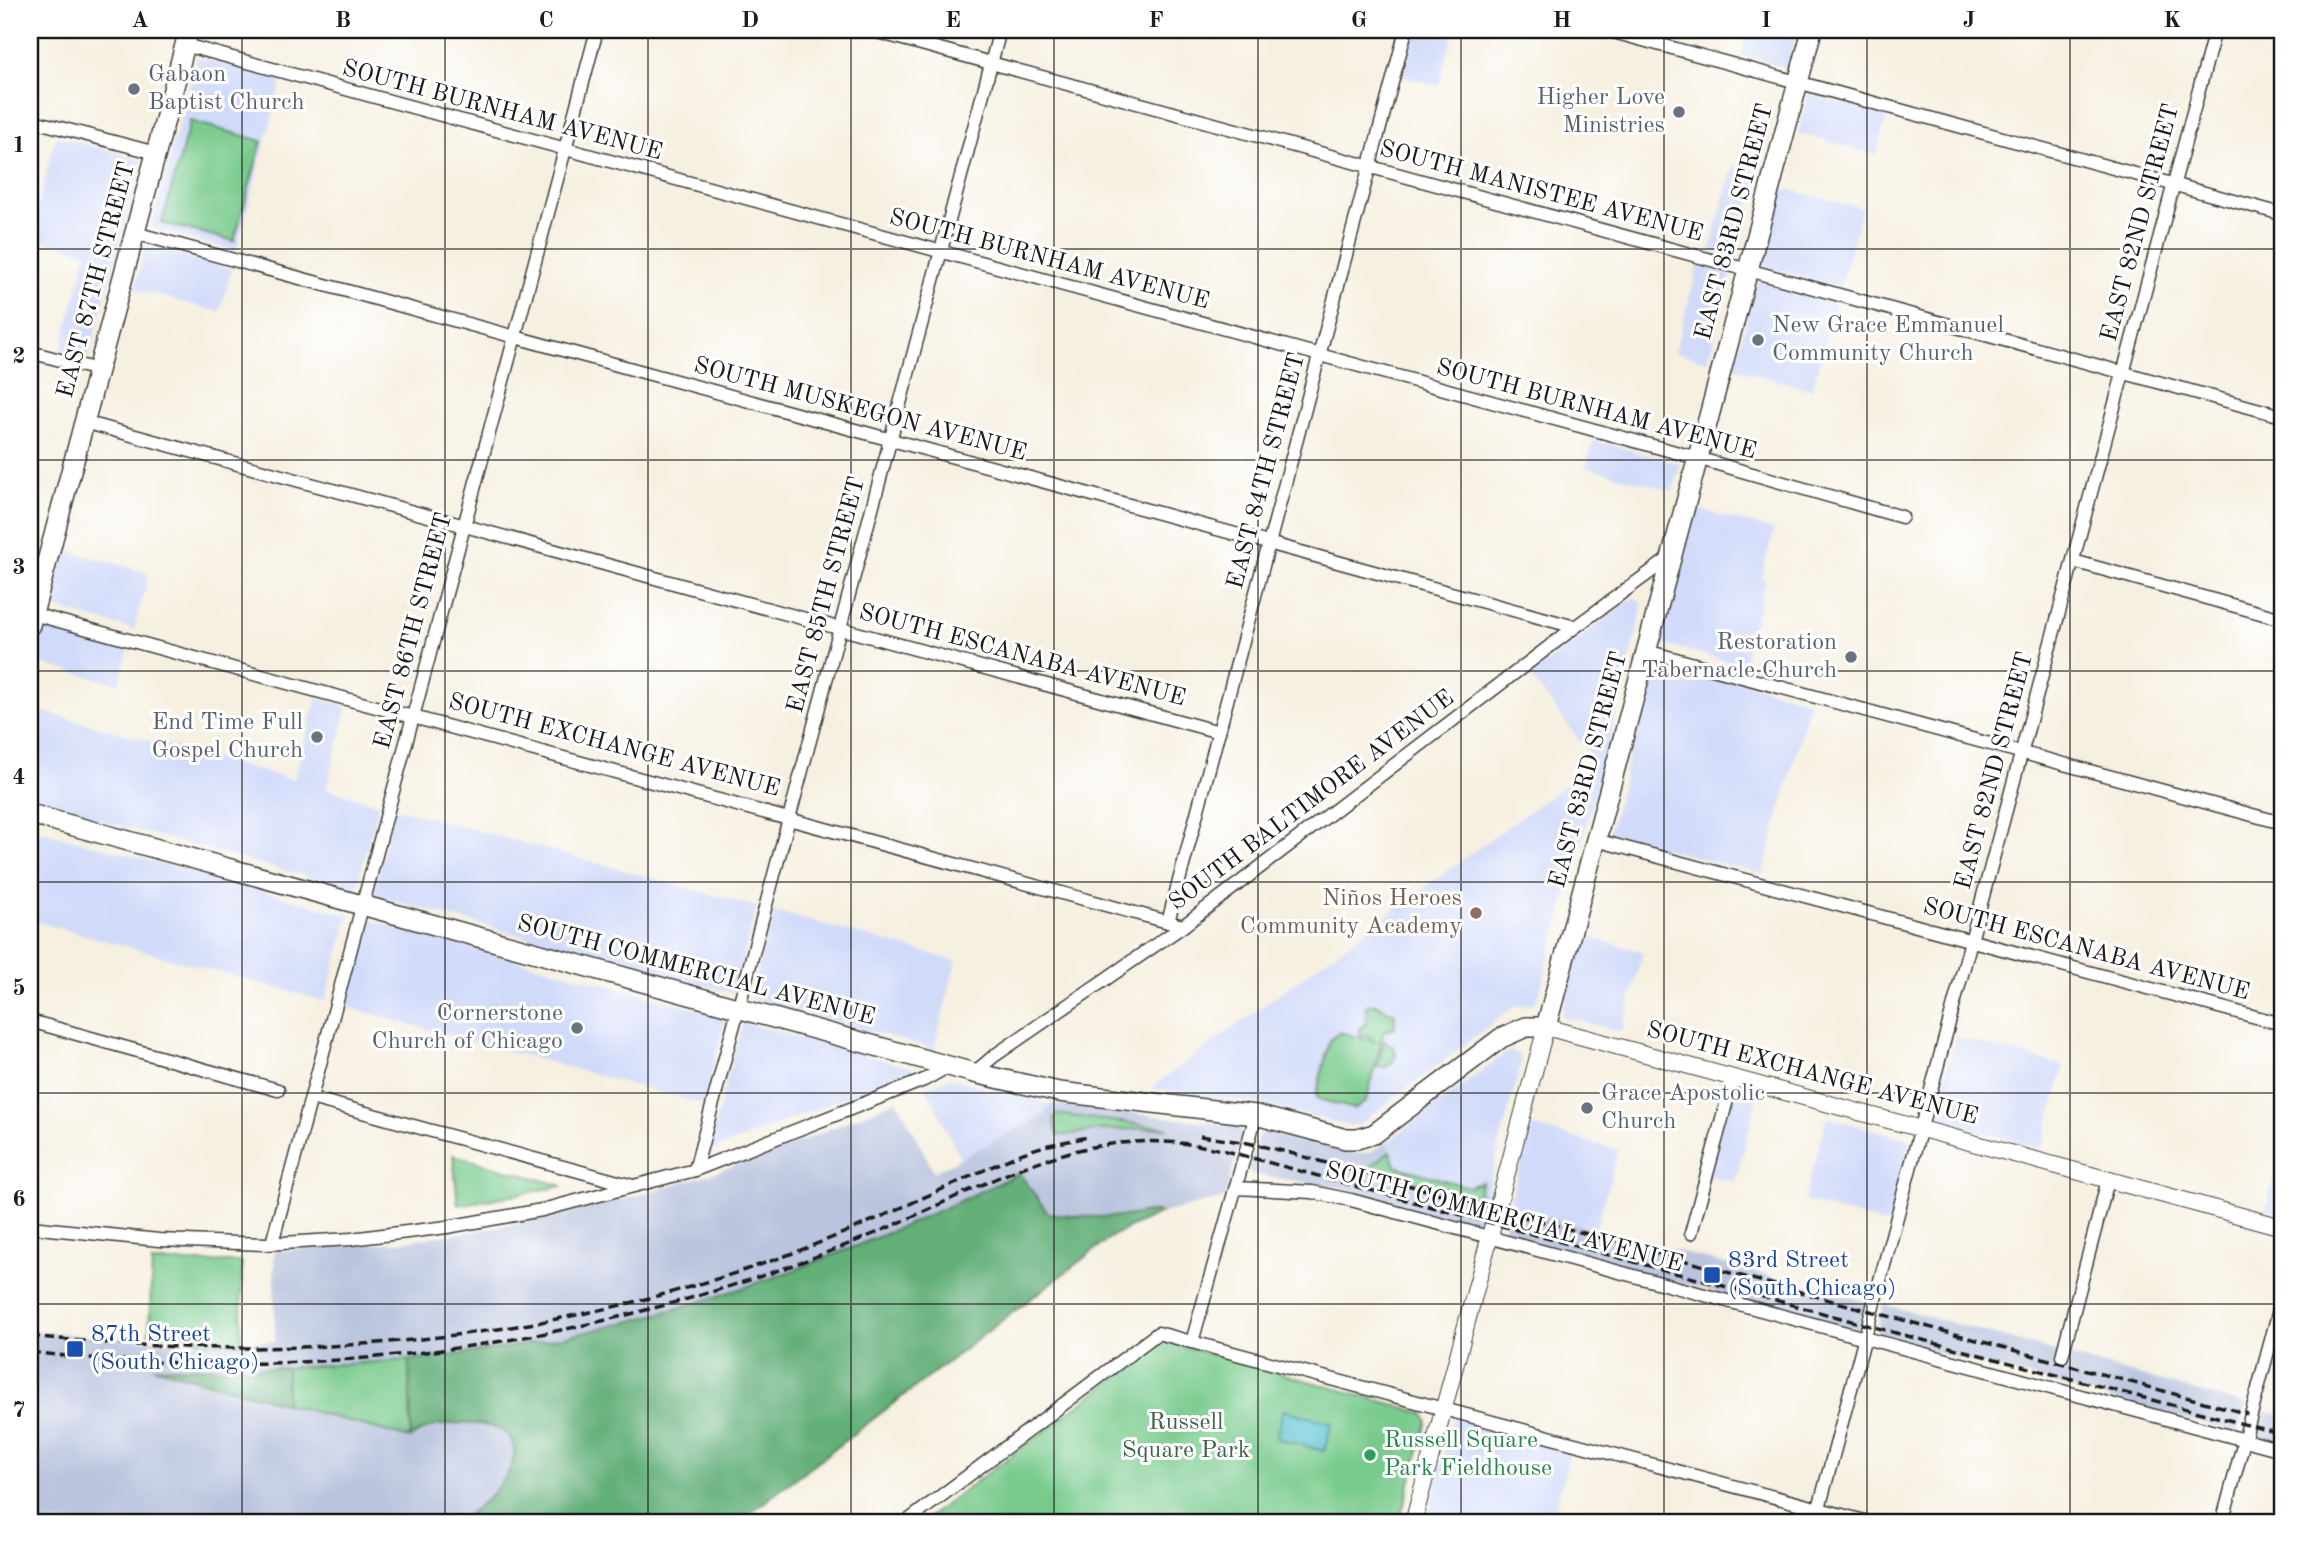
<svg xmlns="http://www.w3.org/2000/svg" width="2312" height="1553" font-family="'Old Standard TT',serif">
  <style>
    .built { fill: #d0daf9 }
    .industrial { fill: #bac4de }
    .green { fill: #79cb8d; stroke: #4a7454; stroke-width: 2 }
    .forest { fill: #62af78; stroke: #3f664a; stroke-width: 2 }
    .water { fill: #57c2d2; stroke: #3a6f77; stroke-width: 2 }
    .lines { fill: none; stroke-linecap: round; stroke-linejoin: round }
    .minor-casing { stroke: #3d3c39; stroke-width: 15 }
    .tertiary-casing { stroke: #3d3c39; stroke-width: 18 }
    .secondary-casing { stroke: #3d3c39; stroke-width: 22 }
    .minor { stroke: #fff; stroke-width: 12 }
    .tertiary { stroke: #fff; stroke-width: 16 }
    .secondary { stroke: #fff; stroke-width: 19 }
    .rail { stroke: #1c1c1c; stroke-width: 3.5; stroke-dasharray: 10 5; stroke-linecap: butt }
    .grid { fill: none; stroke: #1c1c1c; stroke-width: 2; stroke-opacity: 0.55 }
    .worship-dot { fill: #6b7280; stroke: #fff; stroke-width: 2.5 }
    .education-dot { fill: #8d6e63; stroke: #fff; stroke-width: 2.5 }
    .transit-dot { fill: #1a4fb4; stroke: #fff; stroke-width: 2.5 }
    .leisure-dot { fill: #2e9e5b; stroke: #fff; stroke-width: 2.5 }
    .labels { text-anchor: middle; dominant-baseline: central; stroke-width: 6; stroke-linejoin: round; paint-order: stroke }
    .worship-label { font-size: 24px; fill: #5b616d; stroke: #fff; text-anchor: end }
    .street-label { font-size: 24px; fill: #1c1c1c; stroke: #fff }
    .education-label { font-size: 24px; fill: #785e54; stroke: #fff; text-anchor: end }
    .transit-label { font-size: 24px; fill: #164399; stroke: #fff; text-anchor: start }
    .park-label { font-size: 24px; fill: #416249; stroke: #fff }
    .leisure-label { font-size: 24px; fill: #27864d; stroke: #fff; text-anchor: start }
    .neatline { fill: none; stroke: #1c1c1c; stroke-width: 2.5 }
    .grid-label { font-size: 23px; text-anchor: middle; font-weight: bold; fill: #1c1c1c }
  </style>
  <rect width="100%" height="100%" fill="#fff"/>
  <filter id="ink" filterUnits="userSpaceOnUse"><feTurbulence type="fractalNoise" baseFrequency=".0143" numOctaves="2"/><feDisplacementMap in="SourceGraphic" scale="14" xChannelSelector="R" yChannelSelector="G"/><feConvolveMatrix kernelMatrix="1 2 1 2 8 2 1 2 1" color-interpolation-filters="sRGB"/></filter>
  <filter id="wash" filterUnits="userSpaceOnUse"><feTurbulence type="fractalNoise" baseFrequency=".00686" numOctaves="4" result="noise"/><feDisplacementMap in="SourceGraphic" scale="28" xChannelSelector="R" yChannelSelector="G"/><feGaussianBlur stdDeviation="1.57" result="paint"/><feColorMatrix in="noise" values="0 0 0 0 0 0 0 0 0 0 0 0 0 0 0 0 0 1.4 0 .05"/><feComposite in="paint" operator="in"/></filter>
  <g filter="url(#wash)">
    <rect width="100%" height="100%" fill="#f6f0e0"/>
    <g class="built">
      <path d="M1415 30H1454L1439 86 1403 76Z"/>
      <path d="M1748 30H1797L1787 68 1741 55Z"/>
      <path d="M197 57 282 80 236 251 151 228Z"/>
      <path d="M1808 94 1887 115 1876 155 1798 133Z"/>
      <path d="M56 136 142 160 88 358 61 350 87 253 30 238Z"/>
      <path d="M1733 166 1759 173 1736 256 1710 250Z"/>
      <path d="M1782 188 1862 208 1840 287 1761 266Z"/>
      <path d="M146 246 232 269 220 312 134 289Z"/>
      <path d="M1698 266 1731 274 1708 361 1675 352Z"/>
      <path d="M1757 280 1836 303 1812 390 1734 368Z"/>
      <path d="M1593 440 1680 464 1673 491 1586 467Z"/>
      <path d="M1696 509 1774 530 1761 578 1766 580 1743 665 1659 643Z"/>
      <path d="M64 550 149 573 134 630 49 606Z"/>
      <path d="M1635 598 1641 602 1642 610 1606 754 1537 1001 1528 1005 1515 1006 1360 1124 1356 1125H1344L1263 1104 1151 1088 1596 762 1530 676 1628 601Z"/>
      <path d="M44 624 129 647 119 684 34 662Z"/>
      <path d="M1655 659 1810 701 1763 875 1609 833Z"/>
      <path d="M317 698 348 707 326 789 379 804 356 890 30 801V708L294 780Z"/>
      <path d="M395 808 757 907 733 993 372 895Z"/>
      <path d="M30 828 349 915 325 1001 30 920Z"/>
      <path d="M773 911 956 961 934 1049 750 998Z"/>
      <path d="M366 919 726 1017 703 1104 343 1006Z"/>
      <path d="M1582 935 1643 952 1622 1032 1561 1016Z"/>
      <path d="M743 1022 915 1069 707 1153Z"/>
      <path d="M1955 1037 2064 1066 2042 1149 1933 1119Z"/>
      <path d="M1511 1051 1519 1054 1521 1063 1487 1192 1395 1166 1387 1142 1506 1053Z"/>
      <path d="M950 1078 1018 1096 1052 1104 1044 1115 961 1159 926 1087Z"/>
      <path d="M1729 1091 1757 1098 1735 1182 1707 1175Z"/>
      <path d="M1827 1117 1911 1140 1888 1225 1804 1201Z"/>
      <path d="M1531 1126 1618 1150 1596 1228 1509 1206Z"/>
      <path d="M2282 1147V1214L2265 1209Z"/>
      <path d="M1454 1417 1571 1449 1551 1523H1426Z"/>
    </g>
    <g class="industrial">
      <path d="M897 1100 934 1172 1044 1115 1052 1104 1234 1125 1240 1126 1242 1134 1225 1198 1161 1213 1114 1235 737 1523H30V1331L169 1342 275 1341 274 1251 399 1242 494 1228 618 1201 711 1174 802 1141Z"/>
      <path d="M1265 1130 1354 1154 1371 1152 1387 1142 1395 1166 1487 1192 1481 1224 1477 1227H1472L1386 1203 1383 1200 1343 1188 1250 1174 1249 1168 1258 1136Z"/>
      <path d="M1509 1206 1867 1302 1859 1331 1502 1235Z"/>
      <path d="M1883 1304 2246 1405 2238 1433 1875 1336Z"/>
      <path d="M2261 1409 2282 1415V1445L2253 1437Z"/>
    </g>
    <g class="green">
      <path d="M190 121 262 141 234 241 162 223Z"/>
      <path d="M1373 1003 1395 1014V1027L1383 1032 1382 1039 1378 1042 1381 1043 1366 1102 1354 1109 1318 1099 1316 1095 1330 1040 1339 1032 1374 1041 1369 1035 1360 1036 1359 1028C1370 1025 1365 1015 1366 1006Z"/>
      <path d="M1384 1040 1394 1047 1396 1056 1391 1064 1386 1067H1377Z"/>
      <path d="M1056 1114 1168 1128 1101 1130 1058 1136 1054 1118Z"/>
      <path d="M1390 1151 1395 1166 1469 1187 1482 1182 1476 1199 1367 1169Z"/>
      <path d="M453 1155 563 1186 458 1205Z"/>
      <path d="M152 1262H242L241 1343H203L189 1334 149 1333Z"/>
      <path d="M1164 1341 1424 1413 1427 1421 1399 1523H921Z"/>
      <path d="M409 1360 411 1428 410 1438 286 1404 287 1368Z"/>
    </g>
    <g class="forest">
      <path d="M1019 1173 1048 1213C1073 1217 1097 1218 1122 1216 1135 1216 1148 1209 1161 1213L1114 1235 737 1523H454C477 1512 527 1468 511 1440 501 1420 447 1421 429 1428 422 1430 416 1434 410 1438L411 1428 409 1360C623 1341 827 1267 1019 1173Z"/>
      <path d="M153 1367 287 1368 286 1404Z"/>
    </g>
    <path class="water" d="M1283 1410 1332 1423 1324 1451 1276 1438Z"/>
  </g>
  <g filter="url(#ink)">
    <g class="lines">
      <g class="minor-casing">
        <g id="minor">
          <path d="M870 30 2282 416"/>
          <path d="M1606 30 2282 214"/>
          <path d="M185 45 1697 458 1902 517"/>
          <path d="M30 120 156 153"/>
          <path d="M135 233 1575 627"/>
          <path d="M30 352 98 370"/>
          <path d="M84 422 1219 732"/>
          <path d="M2073 561 2282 619"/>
          <path d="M33 614 1183 926"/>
          <path d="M1646 651 2282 823"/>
          <path d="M1596 840 2282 1024"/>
          <path d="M1168 922 1406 30"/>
          <path d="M30 1021 278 1090"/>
          <path d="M974 1073 994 1056 1183 926 1575 627 1671 557"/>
          <path d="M311 1098 633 1186"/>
          <path d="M695 1170 1000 30"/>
          <path d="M1236 1188 1312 1192 1351 1200 2282 1450"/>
          <path d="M30 1227 159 1240 265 1244 351 1239 447 1227 542 1210 695 1170 924 1080 949 1066"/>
          <path d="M1691 1233 1733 1078"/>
          <path d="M272 1243 597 30"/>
          <path d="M1192 1342 1256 1115"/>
          <path d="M2062 1356 2108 1180"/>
          <path d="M905 1523 1158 1333 1872 1523"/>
          <path d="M1815 1523 2215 30"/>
          <path d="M2222 1523 2282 1299"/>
        </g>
      </g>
      <g class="tertiary-casing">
        <path id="tertiary" d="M1413 1523 1546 1027 2282 1227"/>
      </g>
      <g class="secondary-casing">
        <g id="secondary">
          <path d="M30 625 189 30"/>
          <path d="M30 814 974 1073 1059 1092 1256 1115 1346 1139H1357L1374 1134 1501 1038 1526 1027H1546L1812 30"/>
        </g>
      </g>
      <use href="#minor" class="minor"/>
      <use href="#tertiary" class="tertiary"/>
      <use href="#secondary" class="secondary"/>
      <g class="rail">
        <path d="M1200 1136 1248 1143 1279 1150 2248 1414"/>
        <path d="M30 1336C289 1364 539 1345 785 1256 867 1226 944 1187 1023 1153L1044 1146 1088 1137"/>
        <path d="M30 1352C235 1376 446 1363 646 1310 725 1290 801 1264 876 1233 1000 1180 1089 1116 1230 1152L1896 1333 2282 1434"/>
      </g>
    </g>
  </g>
  <path class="grid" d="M242 30V1523M445 30V1523M648 30V1523M851 30V1523M1054 30V1523M1258 30V1523M1461 30V1523M1664 30V1523M1867 30V1523M2070 30V1523M30 249H2282M30 460H2282M30 671H2282M30 882H2282M30 1093H2282M30 1304H2282"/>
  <g class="worship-dot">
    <circle cx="134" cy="89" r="7"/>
    <circle cx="1679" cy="112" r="7"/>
    <circle cx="1758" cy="340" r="7"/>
    <circle cx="1851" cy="657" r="7"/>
    <circle cx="317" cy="737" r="7"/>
    <circle cx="577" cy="1028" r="7"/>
    <circle cx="1587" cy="1108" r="7"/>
  </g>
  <circle class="education-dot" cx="1476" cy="913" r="7"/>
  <g class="transit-dot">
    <rect x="1703" y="1266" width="18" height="18" rx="3.5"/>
    <rect x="66" y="1340" width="18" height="18" rx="3.5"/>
  </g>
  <circle class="leisure-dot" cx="1370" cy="1455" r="7"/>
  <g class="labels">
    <g class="worship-label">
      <text x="148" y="75" text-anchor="start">Gabaon<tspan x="148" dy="28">Baptist Church</tspan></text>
      <text x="1665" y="98">Higher Love<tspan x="1665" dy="28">Ministries</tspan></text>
      <text x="1772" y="326" text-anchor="start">New Grace Emmanuel<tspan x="1772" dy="28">Community Church</tspan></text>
      <text x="1837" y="643">Restoration<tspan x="1837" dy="28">Tabernacle Church</tspan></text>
      <text x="303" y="723">End Time Full<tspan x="303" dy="28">Gospel Church</tspan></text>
      <text x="563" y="1014">Cornerstone<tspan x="563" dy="28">Church of Chicago</tspan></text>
      <text x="1601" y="1094" text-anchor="start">Grace Apostolic<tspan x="1601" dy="28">Church</tspan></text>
    </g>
    <g class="street-label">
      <text transform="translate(502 111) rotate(15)">SOUTH BURNHAM AVENUE</text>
      <text transform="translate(1541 192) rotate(15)">SOUTH MANISTEE AVENUE</text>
      <text transform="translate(1735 222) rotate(-75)">EAST 83RD STREET</text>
      <text transform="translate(2141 223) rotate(-75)">EAST 82ND STREET</text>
      <text transform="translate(1049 260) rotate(15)">SOUTH BURNHAM AVENUE</text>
      <text transform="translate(97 280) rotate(-75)">EAST 87TH STREET</text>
      <text transform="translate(860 410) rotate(15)">SOUTH MUSKEGON AVENUE</text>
      <text transform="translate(1596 410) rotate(15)">SOUTH BURNHAM AVENUE</text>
      <text transform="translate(1267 471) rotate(-75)">EAST 84TH STREET</text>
      <text transform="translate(827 595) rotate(-75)">EAST 85TH STREET</text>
      <text transform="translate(414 631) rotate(-75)">EAST 86TH STREET</text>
      <text transform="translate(1022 656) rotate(15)">SOUTH ESCANABA AVENUE</text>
      <text transform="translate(614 746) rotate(15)">SOUTH EXCHANGE AVENUE</text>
      <text transform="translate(1589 770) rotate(-75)">EAST 83RD STREET</text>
      <text transform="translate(1995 771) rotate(-75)">EAST 82ND STREET</text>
      <text transform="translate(1312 801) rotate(-37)">SOUTH BALTIMORE AVENUE</text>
      <text transform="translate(2086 950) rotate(15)">SOUTH ESCANABA AVENUE</text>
      <text transform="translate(696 971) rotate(15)">SOUTH COMMERCIAL AVENUE</text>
      <text transform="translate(1812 1074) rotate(15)">SOUTH EXCHANGE AVENUE</text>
      <text transform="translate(1504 1218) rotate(15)">SOUTH COMMERCIAL AVENUE</text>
    </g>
    <g class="education-label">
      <text x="1462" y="899">Niños Heroes<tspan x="1462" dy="28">Community Academy</tspan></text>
    </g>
    <g class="transit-label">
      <text x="1728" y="1261">83rd Street<tspan x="1728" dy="28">(South Chicago)</tspan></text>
      <text x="91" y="1335">87th Street<tspan x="91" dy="28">(South Chicago)</tspan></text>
    </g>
    <g class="park-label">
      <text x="1186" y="1423">Russell<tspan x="1186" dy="28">Square Park</tspan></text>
    </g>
    <g class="leisure-label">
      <text x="1384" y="1441">Russell Square<tspan x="1384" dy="28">Park Fieldhouse</tspan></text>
    </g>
  </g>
  <rect width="2312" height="1553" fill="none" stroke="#fff" stroke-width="77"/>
  <rect x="38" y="38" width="2236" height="1476" class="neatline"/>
  <g class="grid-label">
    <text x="140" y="27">A</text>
    <text x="343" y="27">B</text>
    <text x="546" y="27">C</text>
    <text x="750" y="27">D</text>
    <text x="953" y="27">E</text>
    <text x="1156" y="27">F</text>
    <text x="1359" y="27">G</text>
    <text x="1562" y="27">H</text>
    <text x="1766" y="27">I</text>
    <text x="1969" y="27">J</text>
    <text x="2172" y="27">K</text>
    <text x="19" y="152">1</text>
    <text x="19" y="363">2</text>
    <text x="19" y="574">3</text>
    <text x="19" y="784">4</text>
    <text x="19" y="995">5</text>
    <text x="19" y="1206">6</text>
    <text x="19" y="1417">7</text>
  </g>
</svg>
